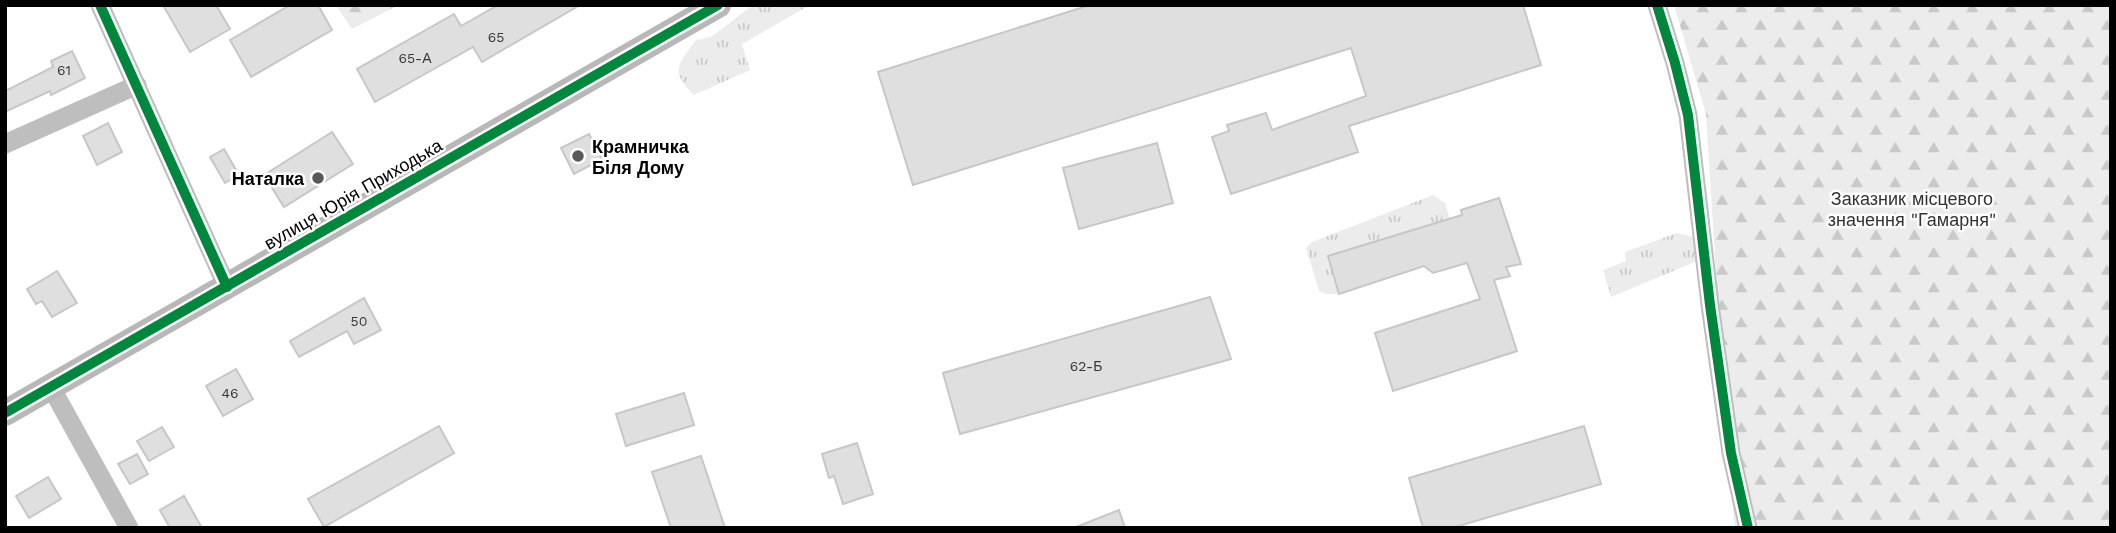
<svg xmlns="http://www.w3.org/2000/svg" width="2116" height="533" font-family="'Work Sans',sans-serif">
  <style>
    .grass { fill: url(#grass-tufts) }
    .forest { fill: url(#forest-firs) }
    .building { fill: #dfdfdf; stroke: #c7c7c7; stroke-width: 2 }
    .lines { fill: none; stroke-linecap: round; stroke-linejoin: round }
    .street { stroke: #bebebe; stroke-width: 19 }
    .secondary { stroke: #b8b8b8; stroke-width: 26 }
    .cycleway-casing { stroke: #fff; stroke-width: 15 }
    .cycleway { stroke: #00873e; stroke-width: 10 }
    .poi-dot { fill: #595959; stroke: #fff; stroke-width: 2.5 }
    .labels { text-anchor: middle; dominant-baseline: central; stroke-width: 5; stroke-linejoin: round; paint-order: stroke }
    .number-label { font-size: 14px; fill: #383838 }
    .poi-label { font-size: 18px; font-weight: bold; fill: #000; stroke: #fff; text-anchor: start }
    .street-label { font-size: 18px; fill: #000; stroke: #fff }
    .park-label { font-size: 18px; fill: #333; stroke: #fff }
  </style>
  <defs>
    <pattern id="grass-tufts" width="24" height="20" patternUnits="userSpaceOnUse" patternTransform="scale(1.75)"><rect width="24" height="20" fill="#ececec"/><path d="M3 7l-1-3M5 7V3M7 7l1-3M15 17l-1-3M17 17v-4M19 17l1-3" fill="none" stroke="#c9c9c9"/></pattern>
    <pattern id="forest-firs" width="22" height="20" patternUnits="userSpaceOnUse" patternTransform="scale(1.75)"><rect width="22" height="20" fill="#ececec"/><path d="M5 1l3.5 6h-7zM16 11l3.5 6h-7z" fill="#c9c9c9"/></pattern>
  </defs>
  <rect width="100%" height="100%" fill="#fff"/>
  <g class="grass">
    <path d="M753 5H810L742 44 750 70 694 95C669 71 678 65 696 40L711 37Z"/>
    <path d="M1433 195 1445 203 1450 219 1328 256 1339 294H1326L1319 291 1306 248 1312 242Z"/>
    <path d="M1677 233 1694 237 1702 259 1611 297 1603 270 1626 261 1625 252Z"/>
  </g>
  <g class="forest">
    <path d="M336 5H398L352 29Z"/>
    <path d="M1674 5H2111V528H1735L1723 421 1724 404 1706 114Z"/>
  </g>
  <g class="building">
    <path d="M163 5H216L230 29 190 52Z"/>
    <path d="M290 5H318L332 30 251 77 230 40Z"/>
    <path d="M498 5H580L482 62 473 47 375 102 357 69 454 14 461 26Z"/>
    <path d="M1090 5H1523L1541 65 1349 126 1358 152 1231 194 1212 137 1229 131 1227 125 1266 113 1272 130 1366 96 1351 48 913 185 878 72Z"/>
    <path d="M72 51 85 78 51 95 50 91 5 112V91L53 67 51 61Z"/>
    <path d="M108 123 122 152 97 165 83 136Z"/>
    <path d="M332 132 353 164 284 207 264 175Z"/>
    <path d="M589 134 602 159 574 174 561 148Z"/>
    <path d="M1157 143 1173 203 1079 229 1063 168Z"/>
    <path d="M224 149 239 175 225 183 210 157Z"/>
    <path d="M1499 198 1521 264 1506 267 1510 276 1494 280 1517 351 1393 391 1375 333 1480 299 1467 263 1433 273 1424 266 1339 294 1328 256 1462 215 1461 210Z"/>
    <path d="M57 271 77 303 52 317 42 301 36 304 27 289Z"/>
    <path d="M1210 297 1231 359 960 434 943 373Z"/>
    <path d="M364 298 381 330 354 344 347 331 299 357 290 341Z"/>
    <path d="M236 369 253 399 223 416 206 386Z"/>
    <path d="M684 393 694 425 626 446 616 414Z"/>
    <path d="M439 426 454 453 324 527 308 499Z"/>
    <path d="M1584 426 1601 484 1452 528H1423L1409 478Z"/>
    <path d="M162 427 174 447 149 461 137 441Z"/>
    <path d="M857 443 873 494 843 504 834 476 829 478 822 454Z"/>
    <path d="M137 454 148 474 130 484 118 464Z"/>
    <path d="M701 456 725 528H671L652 472Z"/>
    <path d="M48 477 61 499 29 518 16 496Z"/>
    <path d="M184 496 202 528H170L160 510Z"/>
    <path d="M1119 510 1125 528H1076V527Z"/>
  </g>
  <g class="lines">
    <g class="street">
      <path d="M100 5 227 287"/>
      <path d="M1657 5 1675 63 1688 115 1710 305 1731 453 1748 528"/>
      <path d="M5 144 137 85"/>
      <path d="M51 387 129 528"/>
    </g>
    <path class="secondary" d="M5 413 718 5"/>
    <g class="cycleway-casing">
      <g id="cycleway">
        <path d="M100 5 227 287"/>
        <path d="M1657 5 1675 63 1688 115 1710 305 1731 453 1748 528"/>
        <path d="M5 413 718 5"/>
      </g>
    </g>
    <use href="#cycleway" class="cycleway"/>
  </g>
  <g class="poi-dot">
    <circle cx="578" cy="156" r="7"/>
    <circle cx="318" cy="178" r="7"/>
  </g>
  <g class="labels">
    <g class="number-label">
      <text x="496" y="37">65</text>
      <text x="415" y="58">65-А</text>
      <text x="64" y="70">61</text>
      <text x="359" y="321">50</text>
      <text x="1086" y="366">62-Б</text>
      <text x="230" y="393">46</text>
    </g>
    <g class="poi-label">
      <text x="592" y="146">Крамничка<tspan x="592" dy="21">Біля Дому</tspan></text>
      <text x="304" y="178" text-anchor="end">Наталка</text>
    </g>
    <g class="street-label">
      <text transform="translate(353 194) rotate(-30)">вулиця Юрія Приходька</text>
    </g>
    <g class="park-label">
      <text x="1912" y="198">Заказник місцевого<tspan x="1912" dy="21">значення "Гамарня"</tspan></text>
    </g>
  </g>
  <rect width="2116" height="533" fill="none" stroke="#000000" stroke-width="14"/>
</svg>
